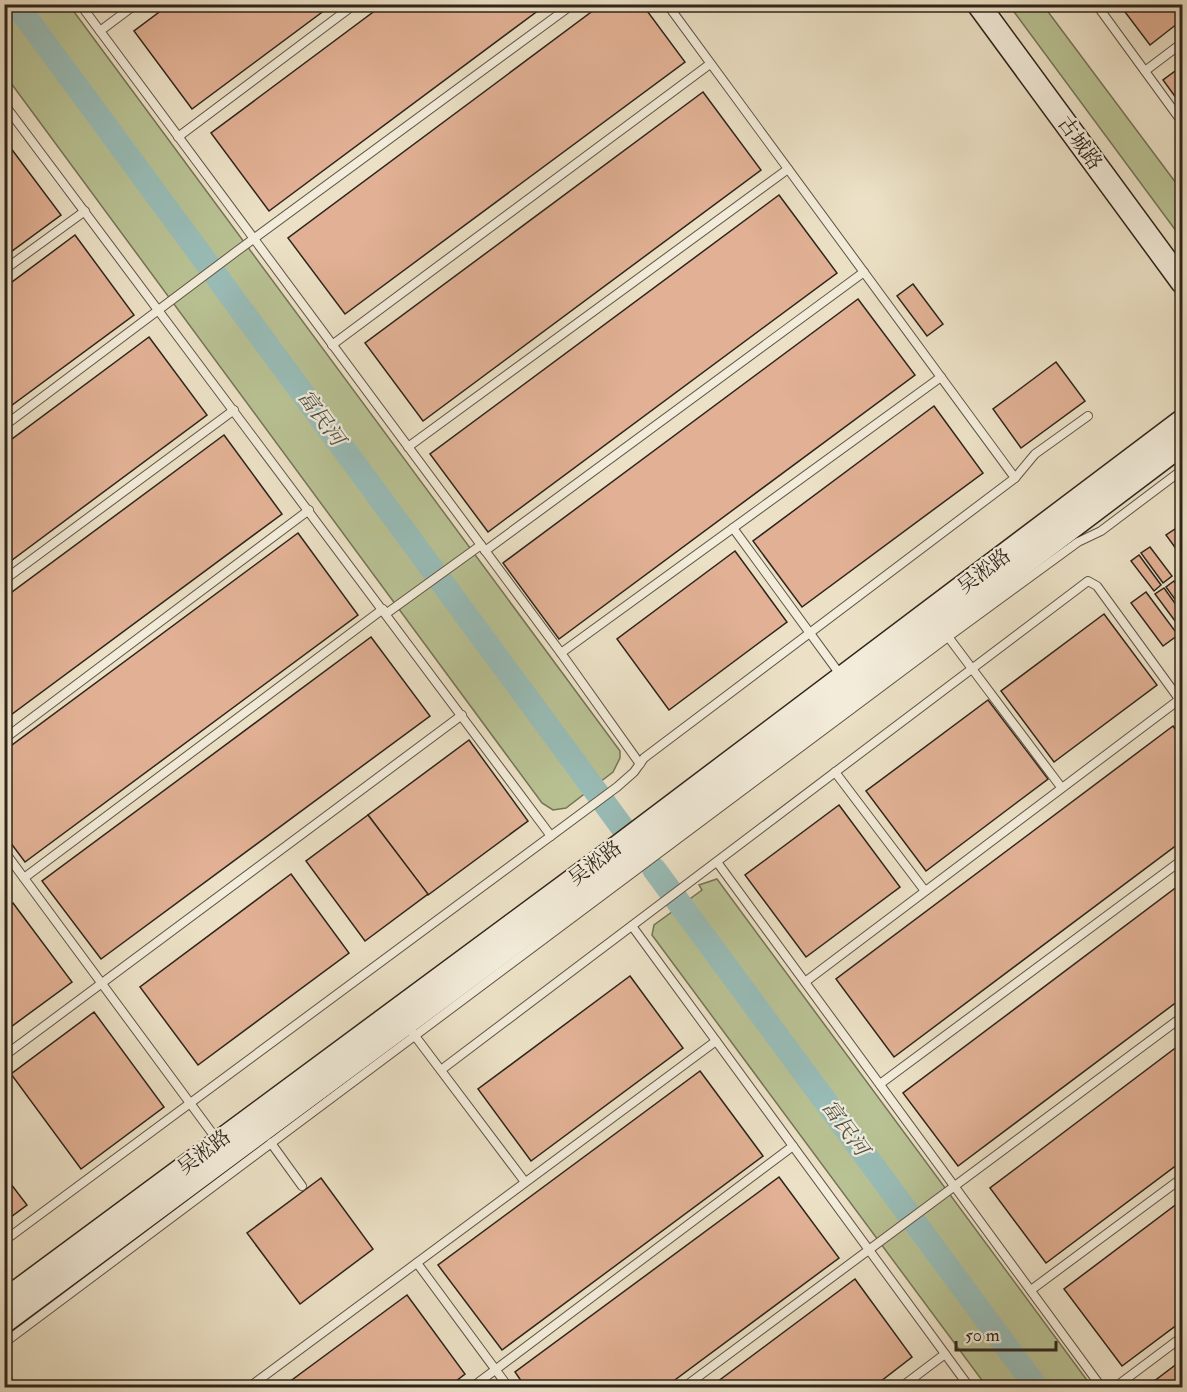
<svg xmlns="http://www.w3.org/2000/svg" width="1187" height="1392" font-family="'IM FELL Double Pica','Noto Serif SC',serif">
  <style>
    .green { fill: #b9c294; stroke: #747458; stroke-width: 1.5 }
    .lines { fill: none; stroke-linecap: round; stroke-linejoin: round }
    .river { stroke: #99bdb8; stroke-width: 24 }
    .building { fill: #e2b195; stroke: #2e251c; stroke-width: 1.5 }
    .service-casing { stroke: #5e5446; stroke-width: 10 }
    .tertiary-casing { stroke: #5e5446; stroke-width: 22 }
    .secondary-casing { stroke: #2e251c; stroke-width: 25 }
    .service { stroke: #f3ecda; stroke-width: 8 }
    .tertiary { stroke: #f3ecda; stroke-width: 20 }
    .secondary { stroke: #f3ecda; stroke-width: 22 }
    .labels { text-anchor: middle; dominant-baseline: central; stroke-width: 4.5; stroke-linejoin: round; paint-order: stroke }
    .street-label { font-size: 20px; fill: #2e251c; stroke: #f3ecda }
    .water-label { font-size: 21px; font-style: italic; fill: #4e534b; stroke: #f3ecda }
  </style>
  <rect width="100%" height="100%" fill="#ece1c6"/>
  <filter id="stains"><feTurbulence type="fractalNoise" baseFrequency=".00333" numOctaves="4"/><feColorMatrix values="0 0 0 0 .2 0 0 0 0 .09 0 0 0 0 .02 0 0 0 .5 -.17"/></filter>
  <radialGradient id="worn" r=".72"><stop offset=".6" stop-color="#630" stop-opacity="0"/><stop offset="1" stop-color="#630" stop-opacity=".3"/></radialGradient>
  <g class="green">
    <path d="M4 5H69L620 751V758L613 772 566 808 553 810 542 803 5 75Z"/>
    <path d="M1009 5H1043L1182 191V239Z"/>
    <path d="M717 879 1092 1387H987L652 935 654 925 702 890 699 885Z"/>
  </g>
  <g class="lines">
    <g class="river">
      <path d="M16 4 625 831"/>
      <path d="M654 869 1037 1388"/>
    </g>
  </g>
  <g class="building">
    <path d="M170 4H333L192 109 134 31Z"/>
    <path d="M384 4H547L269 211 211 133Z"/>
    <path d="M602 4H642L685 62 345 314 288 238Z"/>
    <path d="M1119 4H1182V20L1150 45Z"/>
    <path d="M1182 66V106L1163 80Z"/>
    <path d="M703 92 761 170 423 421 365 343Z"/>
    <path d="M4 139 61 215 4 257Z"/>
    <path d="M779 195 837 273 488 532 430 454Z"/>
    <path d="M75 235 134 315 4 411V288Z"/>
    <path d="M913 284 943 324 927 336 897 296Z"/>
    <path d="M858 299 915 375 559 639 503 563Z"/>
    <path d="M149 337 207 415 4 566V445Z"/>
    <path d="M1056 362 1085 401 1021 448 993 409Z"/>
    <path d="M934 406 983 473 802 607 753 541Z"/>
    <path d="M224 435 282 514 4 720V598Z"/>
    <path d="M1175 529 1182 540V557L1166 535Z"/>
    <path d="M298 533 358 615 25 862 4 834V751Z"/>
    <path d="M1150 547 1172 576 1163 583 1141 553Z"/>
    <path d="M735 551 787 622 669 710 617 639Z"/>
    <path d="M1139 555 1161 585 1154 591 1131 561Z"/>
    <path d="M1174 581 1182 592V609L1166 587Z"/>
    <path d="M1164 588 1182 613V622L1178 625 1155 594Z"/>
    <path d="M1146 592 1178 635 1163 646 1131 603Z"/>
    <path d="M1104 614 1157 685 1054 762 1001 691Z"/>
    <path d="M371 637 430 716 101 959 42 881Z"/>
    <path d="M988 700 1048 779 926 871 866 791Z"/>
    <path d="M1173 726 1182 739V841L894 1057 836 979Z"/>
    <path d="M469 740 528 821 428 895 368 815Z"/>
    <path d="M839 805 900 887 806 957 745 875Z"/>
    <path d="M368 815 428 894 365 941 306 861Z"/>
    <path d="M291 874 349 953 198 1065 140 987Z"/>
    <path d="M1182 883V998L958 1166 903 1093Z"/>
    <path d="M13 903 72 982 4 1032V910Z"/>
    <path d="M630 976 683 1048 531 1161 478 1089Z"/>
    <path d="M94 1012 164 1107 81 1169 11 1074Z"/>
    <path d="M1182 1043V1161L1046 1263 990 1188Z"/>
    <path d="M700 1071 763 1156 502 1350 438 1265Z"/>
    <path d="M4 1175 27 1205 4 1222Z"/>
    <path d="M779 1177 839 1258 664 1388H526L515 1372Z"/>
    <path d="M321 1178 373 1249 300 1304 247 1233Z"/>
    <path d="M1182 1200V1321L1122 1366 1064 1289Z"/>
    <path d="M855 1279 912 1357 872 1388H709Z"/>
    <path d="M407 1295 465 1374 447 1388H281Z"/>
    <path d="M1182 1360V1388H1145Z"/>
  </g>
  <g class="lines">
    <g class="service-casing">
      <g id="service">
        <path d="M80 4 561 653 640 764"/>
        <path d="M667 4 1015 478"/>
        <path d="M1096 4 1182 122"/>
        <path d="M100 31 136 4"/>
        <path d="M1145 71 1182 43"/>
        <path d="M4 104 551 836"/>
        <path d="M178 137 355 4"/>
        <path d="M4 270 85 211"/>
        <path d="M332 345 710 64"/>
        <path d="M4 426 237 251 573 4"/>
        <path d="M408 447 788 169"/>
        <path d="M733 528 842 677"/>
        <path d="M485 551 864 272"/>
        <path d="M4 580 234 410"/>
        <path d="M387 613 481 545"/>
        <path d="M946 634 1061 787"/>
        <path d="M561 653 941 377"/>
        <path d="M4 739 309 510"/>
        <path d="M835 772 925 891"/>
        <path d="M4 851 218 1141"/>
        <path d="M717 862 1102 1388"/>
        <path d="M24 878 383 609"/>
        <path d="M632 926 970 1388"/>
        <path d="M805 982 1180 699"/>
        <path d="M412 1032 525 1182"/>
        <path d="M4 1056 462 715"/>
        <path d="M441 1070 1088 581 1097 586 1182 703"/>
        <path d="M880 1084 1182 860"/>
        <path d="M271 1143 302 1186"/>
        <path d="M4 1241 617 787 634 772 644 758 1015 478 1035 454 1088 416"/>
        <path d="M417 1263 509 1388"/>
        <path d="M1031 1290 1182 1178"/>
        <path d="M4 1343 948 637 1078 542 1101 531 1182 470"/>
        <path d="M248 1388 716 1041"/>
        <path d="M471 1388 793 1146"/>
        <path d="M683 1388 1182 1017"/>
        <path d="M900 1388 945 1354"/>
        <path d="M1114 1388 1182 1337"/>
      </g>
    </g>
    <g class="tertiary-casing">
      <path id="tertiary" d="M4 1385 6 1388"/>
    </g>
    <g class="secondary-casing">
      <g id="secondary">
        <path d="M978 4 1182 282"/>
        <path d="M4 1301 612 851 1182 421"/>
        <path d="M4 1322 940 627 1182 444"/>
      </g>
    </g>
    <use href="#service" class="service"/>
    <use href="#tertiary" class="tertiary"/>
    <use href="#secondary" class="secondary"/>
  </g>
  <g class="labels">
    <g class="street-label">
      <text transform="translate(1080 143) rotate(54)">古城路</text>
      <text transform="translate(984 571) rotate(-37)">吴淞路</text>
      <text transform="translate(595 863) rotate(-37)">吴淞路</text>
      <text transform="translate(204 1152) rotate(-37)">吴淞路</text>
    </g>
    <g class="water-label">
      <text transform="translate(321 418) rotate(54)">富民河</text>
      <text transform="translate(845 1128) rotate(54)">富民河</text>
    </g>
  </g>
  <rect width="1187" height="1392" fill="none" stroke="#ece1c6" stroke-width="24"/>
  <rect x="6" y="6" width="1175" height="1380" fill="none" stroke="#2e251c" stroke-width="3"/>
  <rect x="12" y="12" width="1163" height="1368" fill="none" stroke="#2e251c" stroke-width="1.5"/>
  <path d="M956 1341v9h100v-9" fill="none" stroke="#2e251c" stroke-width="3"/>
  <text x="965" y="1341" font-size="18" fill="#2e251c" stroke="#f3ecda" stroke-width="4.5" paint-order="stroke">50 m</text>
  <rect width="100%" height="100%" filter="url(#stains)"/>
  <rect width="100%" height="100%" fill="url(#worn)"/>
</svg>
